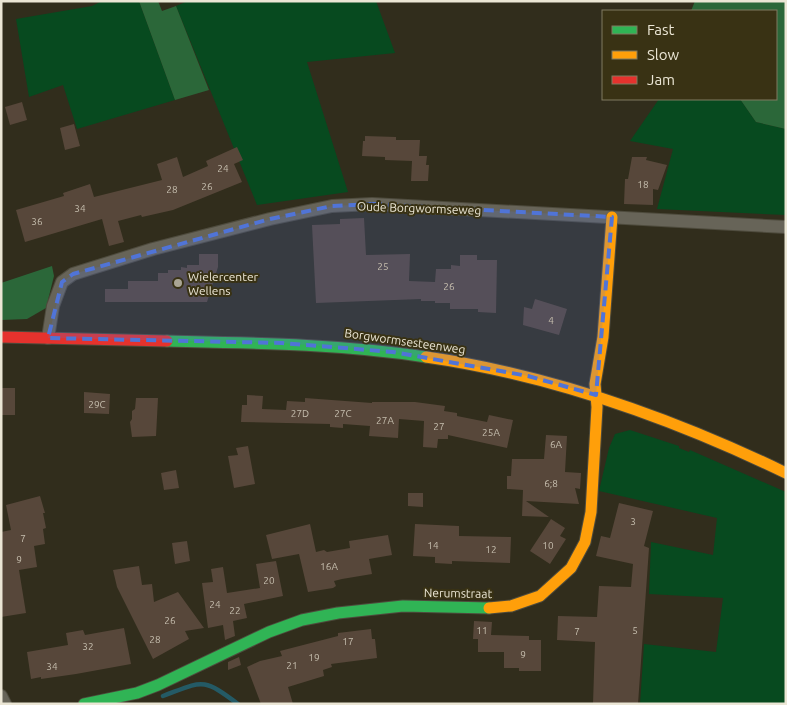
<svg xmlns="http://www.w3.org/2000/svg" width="787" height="705" font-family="Ubuntu,sans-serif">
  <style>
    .green { fill: #074a1f }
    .forest { fill: #2b6739 }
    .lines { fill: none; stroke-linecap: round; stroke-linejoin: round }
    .stream { stroke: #245a65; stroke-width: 4.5 }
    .building { fill: #57473a }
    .street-casing { stroke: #4e4b3d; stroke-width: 14 }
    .fast-casing { stroke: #4e4b3d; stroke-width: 13 }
    .slow-casing { stroke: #4e4b3d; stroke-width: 13 }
    .jam-casing { stroke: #4e4b3d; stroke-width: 13 }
    .street { stroke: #676458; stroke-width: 12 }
    .fast { stroke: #30b455; stroke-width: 11 }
    .slow { stroke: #ff9f0a; stroke-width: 11 }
    .jam { stroke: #e5322d; stroke-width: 11 }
    .marked { fill: #5074d7; fill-opacity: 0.2; stroke: #5074d7; stroke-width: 4; stroke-dasharray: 10 6; stroke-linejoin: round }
    .poi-dot { fill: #aaa594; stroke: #393214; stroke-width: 2 }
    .labels { text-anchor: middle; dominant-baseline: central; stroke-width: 4; stroke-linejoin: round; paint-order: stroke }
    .number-label { font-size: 10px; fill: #c6beae }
    .street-label { font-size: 12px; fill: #ebe6d5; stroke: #393214 }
    .poi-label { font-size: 12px; fill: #ebe6d5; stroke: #393214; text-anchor: start }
  </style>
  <rect width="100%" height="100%" fill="#312d1c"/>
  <g class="green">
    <path d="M102 1H139L175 100 77 129 63 85 29 97 16 19 92 6Z"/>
    <path d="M188 1H376L395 53 307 62 348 192 257 205 176 6Z"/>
    <path d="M659 99H740L756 122 786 129V215L657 209 673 149 630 141Z"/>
    <path d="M630 430 679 446V448L689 452 690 450 786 492V704H640L644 644 716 652 723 598 649 594 651 542 713 555 717 518 599 491 609 448 615 434Z"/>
  </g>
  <g class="forest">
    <path d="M139 1H158L162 11 176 6 209 90 175 100Z"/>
    <path d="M695 1H786V129L756 122 740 99H776V11H691Z"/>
    <path d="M52 266 54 276 46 308 27 319 1 320V283Z"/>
  </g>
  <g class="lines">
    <path class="stream" d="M163 696C203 681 202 677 238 704"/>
  </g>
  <g class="building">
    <path d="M22 102 27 120 10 125 5 107Z"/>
    <path d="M74 124 80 146 65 150 60 128Z"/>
    <path d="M365 136 396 137V140H420L419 156H427L426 165H429L428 181H411L412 161 385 160V157L362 156 363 141H365Z"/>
    <path d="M237 147 243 160 234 164 242 182 173 210 142 217 141 215 118 221 124 242 109 246 102 219 25 242 16 210 64 196 63 193 90 184 94 197 162 180 157 164 177 157 183 177 208 166 206 161Z"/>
    <path d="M632 157H647L646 160 667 165 658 190 653 189V205L624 204 625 179H628Z"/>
    <path d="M364 218 366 255 410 254 409 281 435 282 436 269H451V265L460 266V255H477V260H497L496 313 478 312V309H450V303H435V301H421V299L316 303 312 225 340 224V219Z"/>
    <path d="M199 254H218V267L207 302H105V289H128V281H158V273H168V270H181V267L187 268V265H199Z"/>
    <path d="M535 299 567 309 559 335 523 325 524 307 532 309Z"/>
    <rect x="1" y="388" width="14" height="27"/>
    <path d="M84 392 110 394 109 414 84 413Z"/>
    <path d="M247 395 263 396 262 409 286 410 287 401 305 402V398L372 403V402H415L445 406 444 411 457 413V416L487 422 489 415 513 420 507 448 448 435V439H438L437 448 423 447 424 421 399 419 398 438 369 436 370 426 343 424V428L330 427V424L241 422 242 405H247Z"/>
    <path d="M136 398H158L156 436 132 437 130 422 132 419V411L135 409Z"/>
    <path d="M546 435 567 436 565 472 581 473 580 489 575 488 579 504 526 501 549 517 522 516 523 490 507 489V476H511L512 459H544Z"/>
    <path d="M248 446 255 484 234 488 228 456 238 455 236 448Z"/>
    <path d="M176 470 179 488 164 490 161 473Z"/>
    <path d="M408 493H423V507L408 506Z"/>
    <path d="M40 496 45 513H43L46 528 43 529 45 544 34 546 37 567 19 570 26 613 1 617V532L11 530 6 505Z"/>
    <path d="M619 503 653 511 644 546 649 548 638 704H593L595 642 557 640 558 616 597 617 599 586 631 587 633 564 596 556 601 536 610 538Z"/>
    <path d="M551 519 565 528 560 536 566 539 550 564 530 551Z"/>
    <path d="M310 524 316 552 324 550 327 552 350 548 349 541 388 535 392 555 369 559 372 574 342 579 334 581 336 586 333 588 308 592 299 554 272 559 266 535Z"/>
    <path d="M415 524 459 526V536L511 537 510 563 452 561V564L435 563V557L413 556Z"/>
    <path d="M187 541 190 561 175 564 172 543Z"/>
    <path d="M276 561 283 596 244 604 247 618 233 621 235 636 225 640 223 625 208 628 202 583 213 582 211 569 223 567 227 593 260 588 256 564Z"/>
    <path d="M139 566 142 585 152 584 154 602 178 592 204 628 185 631 189 639 153 659 117 587 113 570Z"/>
    <path d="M474 621 492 622 491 635 529 636V640H541V671H519V668H504V652H478V639H473Z"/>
    <path d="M124 628 131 664 76 674 41 679V677L31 679 27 652 68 645 66 633 83 630 85 635Z"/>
    <path d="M371 629 372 639H375L377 658 331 664 332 667 323 670 324 676 288 687 293 704H261L247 667 260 661 282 656 280 651 338 636V633Z"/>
    <path d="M239 657 241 665 228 670V662Z"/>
  </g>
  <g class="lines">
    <g class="street-casing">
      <g id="street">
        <path d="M48 338 53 306 62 282 73 274 153 249 270 219 332 206 372 204 786 227"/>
        <path d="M1 696 5 704"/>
      </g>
    </g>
    <g class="fast-casing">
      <g id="fast">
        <path d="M167 341C254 343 340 344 426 357"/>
        <path d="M84 704 137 693 158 685 269 632 302 620 338 613 403 606 489 608"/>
      </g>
    </g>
    <g class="slow-casing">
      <g id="slow">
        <path d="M426 357C552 375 672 418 786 473"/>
        <path d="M489 608 511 606 540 596 571 568 585 542 591 512 597 407 595 384 603 337 612 217"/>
      </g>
    </g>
    <g class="jam-casing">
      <path id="jam" d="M1 337 167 341"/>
    </g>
    <use href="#street" class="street"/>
    <use href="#fast" class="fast"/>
    <use href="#slow" class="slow"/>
    <use href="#jam" class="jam"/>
  </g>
  <path class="marked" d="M372 204 612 217 596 395 528 376 393 352 282 343 48 338 62 282 73 274 270 219 332 206Z"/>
  <circle class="poi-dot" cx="178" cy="283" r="5"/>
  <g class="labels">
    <g class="number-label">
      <text x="223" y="168">24</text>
      <text x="643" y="184">18</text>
      <text x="207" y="186">26</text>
      <text x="172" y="189">28</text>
      <text x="80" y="208">34</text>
      <text x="37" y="221">36</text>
      <text x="383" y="266">25</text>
      <text x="449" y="286">26</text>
      <text x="551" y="320">4</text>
      <text x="97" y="404">29C</text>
      <text x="300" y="413">27D</text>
      <text x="343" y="413">27C</text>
      <text x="385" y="420">27A</text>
      <text x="439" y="426">27</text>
      <text x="491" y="432">25A</text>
      <text x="556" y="444">6A</text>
      <text x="551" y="483">6;8</text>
      <text x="633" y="521">3</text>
      <text x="23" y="538">7</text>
      <text x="433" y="545">14</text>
      <text x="548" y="545">10</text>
      <text x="491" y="549">12</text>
      <text x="19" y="559">9</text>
      <text x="329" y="566">16A</text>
      <text x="269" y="580">20</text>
      <text x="215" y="604">24</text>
      <text x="235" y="610">22</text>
      <text x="170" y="620">26</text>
      <text x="482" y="630">11</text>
      <text x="635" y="630">5</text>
      <text x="577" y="631">7</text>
      <text x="155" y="639">28</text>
      <text x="348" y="641">17</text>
      <text x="88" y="646">32</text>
      <text x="523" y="654">9</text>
      <text x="314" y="657">19</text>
      <text x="292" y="665">21</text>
      <text x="52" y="666">34</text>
    </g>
    <g class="street-label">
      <text transform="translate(419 208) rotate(2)">Oude Borgwormseweg</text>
      <text transform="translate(405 341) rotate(8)">Borgwormsesteenweg</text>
      <text transform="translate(458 593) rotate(1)">Nerumstraat</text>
    </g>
    <g class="poi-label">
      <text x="188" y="276">Wielercenter<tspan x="188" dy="14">Wellens</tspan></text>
    </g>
  </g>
  <rect width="787" height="705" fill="none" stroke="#ebe6d5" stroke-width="5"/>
  <rect x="602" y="10" width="175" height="90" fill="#393214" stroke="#807a61"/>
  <rect x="612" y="26" width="25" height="8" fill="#30b455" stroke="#807a61"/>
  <text x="647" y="35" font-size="15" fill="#ebe6d5">Fast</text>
  <rect x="612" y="51" width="25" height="8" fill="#ff9f0a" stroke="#807a61"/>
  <text x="647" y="60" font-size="15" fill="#ebe6d5">Slow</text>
  <rect x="612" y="76" width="25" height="8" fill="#e5322d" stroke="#807a61"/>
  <text x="647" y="85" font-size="15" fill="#ebe6d5">Jam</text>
</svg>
